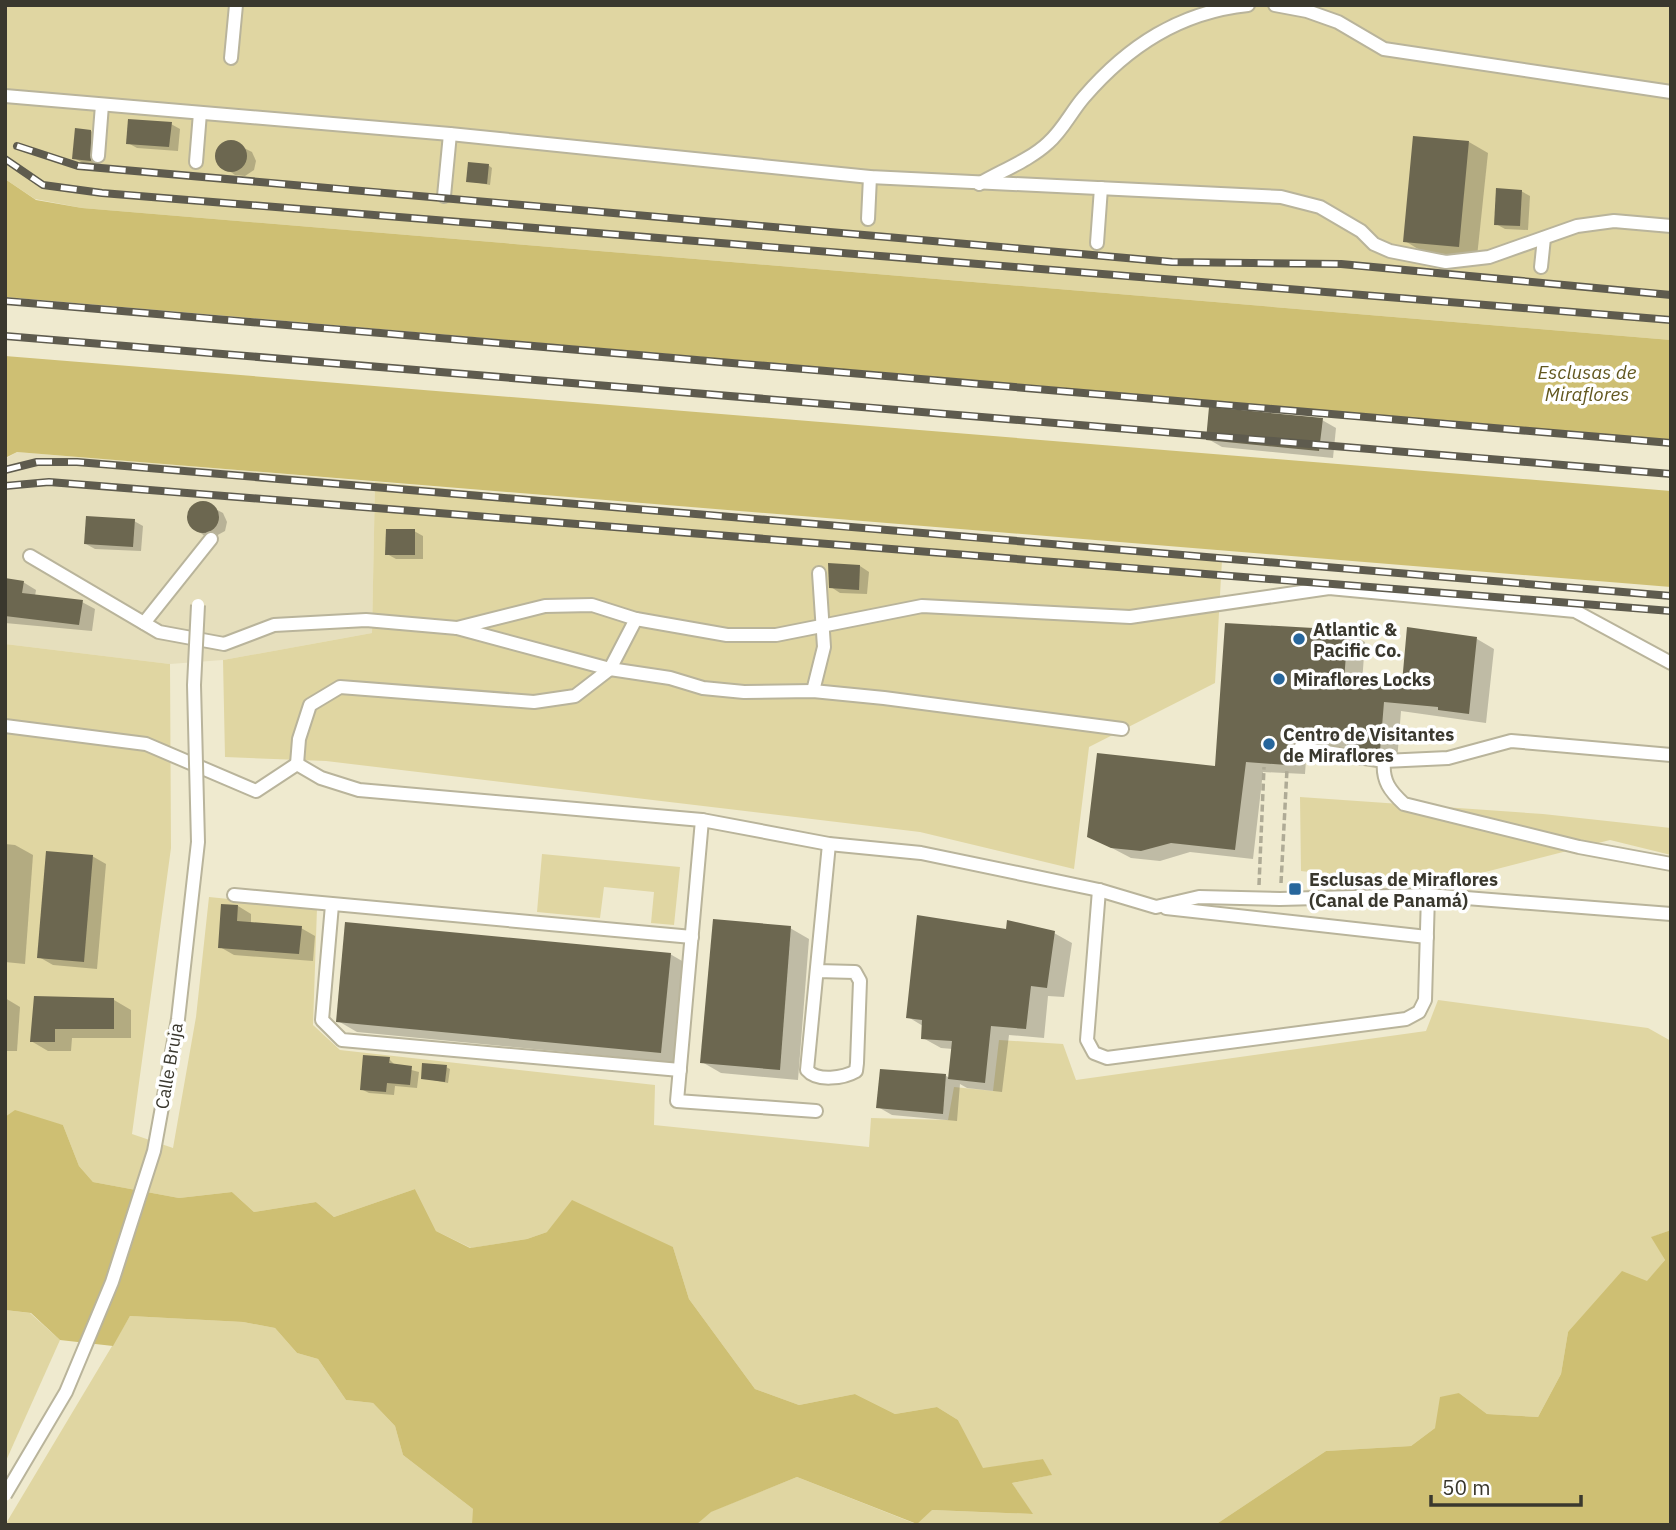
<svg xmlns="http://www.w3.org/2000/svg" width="1676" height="1530" font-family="'IBM Plex Sans',sans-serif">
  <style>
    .built { fill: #e6dfbd }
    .green { fill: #e0d6a2 }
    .water { fill: #cebf73 }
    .shadow { fill: #0003 }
    .building { fill: #6c6750 }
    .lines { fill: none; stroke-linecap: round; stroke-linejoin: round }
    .service-casing { stroke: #b9b49b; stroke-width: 16 }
    .path { stroke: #afab96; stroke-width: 3.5; stroke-dasharray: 7 3.5; stroke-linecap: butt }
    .service { stroke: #fff; stroke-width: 12 }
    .rail-casing { stroke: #5e5b4e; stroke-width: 8 }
    .rail { stroke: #fff; stroke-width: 5; stroke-dasharray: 16; stroke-linecap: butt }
    .service-bridge-casing { stroke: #b9b49b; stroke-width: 16; stroke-linecap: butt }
    .service-bridge { stroke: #fff; stroke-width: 12 }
    .poi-dot { fill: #27669c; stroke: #fff; stroke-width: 2.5 }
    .labels { text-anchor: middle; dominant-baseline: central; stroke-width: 7; stroke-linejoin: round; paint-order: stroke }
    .poi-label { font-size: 18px; font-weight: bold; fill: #3a382e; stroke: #fff; text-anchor: start }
    .street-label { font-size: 18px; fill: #3a382e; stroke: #fff }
    .water-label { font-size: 19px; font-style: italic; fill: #62571f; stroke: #fff }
  </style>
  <rect width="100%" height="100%" fill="#efeacf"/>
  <path class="built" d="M17 452 375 482 372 633 223 660 170 664 5 644V459Z"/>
  <g class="green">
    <path d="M5 5H1671V340L82 208 35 199 5 179Z"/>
    <path d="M375 482 1222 560 1215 683 1089 747 1074 869 920 832 326 761 225 757 223 660 372 633Z"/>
    <path d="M5 644 170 664 171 848 132 1134 173 1148 196 1017 209 897 317 908 313 1025 340 1050 655 1085 654 1125 869 1147 871 1118 948 1120 954 1087 993 1091 999 1040 1063 1044 1076 1080 1426 1031 1438 1000 1648 1028 1671 1041V1230L1652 1237 1665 1260 1647 1282 1568 1332 1561 1374 1538 1417 1487 1414 1459 1393 1435 1428 1411 1446 1326 1451 1215 1525H696L710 1512 797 1477 916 1524 931 1510 1032 1514 1012 1483 1051 1475 1043 1459 982 1469 958 1420 937 1407 895 1414 855 1394 799 1405 755 1389 689 1299 673 1247 547 1232 527 1239 471 1248 436 1231 415 1189 334 1217 316 1202 254 1212 232 1192 179 1198 93 1182 79 1166 63 1125 5 1117Z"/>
    <path d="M1300 797 1543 814 1671 828V855L1610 840 1431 886 1301 871Z"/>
    <path d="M542 854 680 867 674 925 651 923 654 892 604 887 600 918 537 912Z"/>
    <path d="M5 1310 30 1313 60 1340 5 1463Z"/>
    <path d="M130 1316 243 1322 275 1328 297 1353 318 1359 346 1400 373 1403 395 1426 403 1455 473 1509V1525H5Z"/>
  </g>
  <g class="water">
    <path d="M5 179 36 200 82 208 1671 340V440L5 297Z"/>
    <path d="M5 356 1671 491V587L17 452 5 458Z"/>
    <path d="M15 1110 63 1125 79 1166 93 1182 179 1198 232 1192 254 1212 316 1202 334 1217 415 1189 436 1231 470 1248 527 1239 547 1232 572 1200 673 1247 689 1299 755 1389 799 1405 855 1394 895 1414 937 1407 958 1420 983 1468 1043 1459 1052 1475 1012 1483 1033 1514 932 1510 917 1524 797 1477 711 1512 696 1525H472L473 1509 403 1455 395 1426 373 1403 346 1400 318 1359 297 1353 275 1328 243 1322 130 1316 113 1346 60 1340 31 1313 5 1310V1117Z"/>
    <path d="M1671 1230V1525H1215L1326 1451 1411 1446 1435 1428 1440 1397 1459 1393 1487 1414 1538 1417 1561 1374 1568 1332 1622 1271 1647 1281 1665 1260 1651 1237Z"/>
  </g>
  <g class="shadow">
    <path d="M171 124 180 129 178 151 137 148 128 143Z"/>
    <path d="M91 131 100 137 99 165 83 163 74 158Z"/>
    <path d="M232 142 252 152 256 161 254 170 245 176 235 175 218 163 217 153 223 145Z"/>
    <path d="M1469 142 1488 153 1477 257 1423 252 1405 241Z"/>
    <path d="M488 165 492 168 490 185 468 181Z"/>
    <path d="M1521 191 1530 196 1528 230 1505 229 1496 224Z"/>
    <path d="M1322 420 1336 428 1333 458 1222 447 1208 439Z"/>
    <path d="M204 503 223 513 227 522 225 531 214 537H206L189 524V514L194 506Z"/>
    <path d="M134 521 143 526 141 551 95 549 86 544Z"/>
    <path d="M414 531 423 536V559H396L387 554Z"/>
    <path d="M860 566 869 572 867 594 840 593 831 587Z"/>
    <path d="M5 580 23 582 36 590 35 596 82 602 95 609 92 631 5 623Z"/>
    <path d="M1347 632 1365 642 1362 683 1403 685 1477 639 1494 649 1486 723 1401 711 1397 761 1367 756 1352 747 1307 745 1305 774 1263 772 1253 859 1190 852 1160 861 1131 858 1089 836 1217 768Z"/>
    <path d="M5 844 15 845 33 855 25 964 5 962Z"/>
    <path d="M92 856 106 864 97 969 53 965 39 957Z"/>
    <path d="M238 906 251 914V924L301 928 315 936 313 961 234 955 220 947Z"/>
    <path d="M790 928 809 939 798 1080 721 1073 702 1062Z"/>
    <path d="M1007 931 1054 933 1072 943 1064 997 1048 996 1044 1038 1009 1035 1002 1092 967 1088 960 1084 957 1121 892 1115 878 1107 946 1076 950 1078 953 1049 941 1048 923 1038V1026L908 1017Z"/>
    <path d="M670 954 689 965 679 1063 357 1032 338 1021Z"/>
    <path d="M35 997 114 1000 131 1010V1038H72L71 1051H48L31 1041Z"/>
    <path d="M5 998 20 1007 17 1051H5Z"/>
    <path d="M389 1059 396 1066 419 1072 417 1088 395 1086 394 1095 369 1093 361 1089Z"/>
    <path d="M446 1067 450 1069 448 1083 423 1078Z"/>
  </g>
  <g class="building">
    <path d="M128 119 172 122 169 147 126 144Z"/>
    <path d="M75 128 91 130V161L72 159Z"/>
    <path d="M1413 136 1469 141 1459 247 1403 242Z"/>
    <circle cx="231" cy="156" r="16"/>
    <path d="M468 162 489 164 487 184 466 182Z"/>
    <path d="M1496 188 1522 190 1520 226 1494 225Z"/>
    <path d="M1209 407 1323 418 1319 451 1206 440Z"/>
    <circle cx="203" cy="517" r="16"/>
    <path d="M86 516 135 519 133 547 84 544Z"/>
    <path d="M386 529H415V555H385Z"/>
    <path d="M828 563 860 565 859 590 829 588Z"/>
    <path d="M5 578 24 581 22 593 83 600 79 625 5 616Z"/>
    <path d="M1225 623 1348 630 1344 680 1402 683 1407 627 1477 637 1469 714 1438 710V707L1384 702 1380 751 1347 746 1348 739 1289 735 1287 765 1246 762 1235 850 1171 843 1141 851 1111 848 1087 837 1097 753 1215 766Z"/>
    <path d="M46 851 93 855 84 962 37 958Z"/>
    <path d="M221 904 238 905 237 921 302 926 299 954 218 948Z"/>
    <path d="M917 915 1006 929 1007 920 1055 931 1047 988 1031 986 1026 1029 991 1026 985 1083 948 1079 952 1041 921 1039 922 1020 906 1018Z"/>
    <path d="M713 919 791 926 780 1070 700 1063Z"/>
    <path d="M345 922 671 953 661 1053 336 1022Z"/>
    <path d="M34 996 114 998V1029H55V1042H30Z"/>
    <path d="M363 1055 390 1057 389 1063 412 1066 410 1085 387 1083 386 1092 360 1090Z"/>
    <path d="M422 1063 447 1065 445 1082 421 1079Z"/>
    <path d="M880 1069 946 1074 943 1114 876 1108Z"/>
  </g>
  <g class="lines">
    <g class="service-casing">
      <g id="service">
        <path d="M1275 5 1307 11 1338 22 1384 49 1671 92"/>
        <path d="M231 58 236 5"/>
        <path d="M5 96 450 134 870 177 1281 197 1320 207 1361 231 1374 244 1390 251 1446 262 1489 257 1577 226 1614 221 1671 226"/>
        <path d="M98 156 102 105"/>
        <path d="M196 162 200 113"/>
        <path d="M979 184C1001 171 1030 160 1048 143 1063 130 1071 112 1084 97 1128 46 1180 12 1248 5"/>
        <path d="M444 196 450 134"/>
        <path d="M868 219 870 177"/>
        <path d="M1097 243 1101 188"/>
        <path d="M1541 267 1544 238"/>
        <path d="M30 556 159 632 224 644 274 625 366 620 457 628 610 669 670 678 703 688 744 692 813 691 884 698 1122 729"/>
        <path d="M144 623 211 539"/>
        <path d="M457 628 545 606 592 605 636 619 727 635H776L922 606 1130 617 1329 588 1575 611 1671 663"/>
        <path d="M813 691 824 647 819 573"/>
        <path d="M5 726 146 744 256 791 297 764 321 778 359 790 702 820 829 844 921 853 1099 890 1156 907 1199 897 1280 899 1428 895 1671 914"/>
        <path d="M1300 748 1384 761 1448 758 1511 741 1671 755"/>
        <path d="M1384 761C1382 781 1390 791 1404 804L1579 847 1671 864"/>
        <path d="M297 764 299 739 310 705 340 687 534 702 575 696 610 669 636 619"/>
        <path d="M702 820 677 1101 816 1111"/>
        <path d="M1099 890 1087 1040 1094 1053 1107 1058 1406 1019 1419 1012 1425 1000 1428 895"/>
        <path d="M234 895 692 937"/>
        <path d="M332 905 322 1020 342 1040 680 1070"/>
        <path d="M1166 908 1427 937"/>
        <path d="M817 971 855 972 860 981 857 1063 856 1071C844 1078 817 1082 807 1070L829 844"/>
      </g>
    </g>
    <g class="path">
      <path d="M1281 883 1287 769"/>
      <path d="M1259 885 1264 767"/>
    </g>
    <use href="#service" class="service"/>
    <g class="rail-casing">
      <g id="rail">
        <path d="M17 146 78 166 1172 262 1341 264 1671 295"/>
        <path d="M5 159 43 185 102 193 1671 320"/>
        <path d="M5 301 1671 443"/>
        <path d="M5 336 1671 474"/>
        <path d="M5 470 37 462H77L1671 596"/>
        <path d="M5 486 49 482 1671 611"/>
      </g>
    </g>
    <use href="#rail" class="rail"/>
    <g class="service-bridge-casing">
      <path id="service-bridge" d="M5 1495 66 1392 112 1282 154 1151 178 1019 198 842 194 685 198 605"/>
    </g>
    <use href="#service-bridge" class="service-bridge"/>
  </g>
  <g class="poi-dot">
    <circle cx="1299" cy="639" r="7"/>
    <circle cx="1279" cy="679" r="7"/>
    <circle cx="1269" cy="744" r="7"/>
    <rect x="1288" y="882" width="14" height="14" rx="3.5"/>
  </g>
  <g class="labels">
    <g class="poi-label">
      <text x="1313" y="629">Atlantic &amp;<tspan x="1313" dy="21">Pacific Co.</tspan></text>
      <text x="1293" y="679">Miraflores Locks</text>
      <text x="1283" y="734">Centro de Visitantes<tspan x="1283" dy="21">de Miraflores</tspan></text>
      <text x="1309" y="879">Esclusas de Miraflores<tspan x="1309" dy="21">(Canal de Panamá)</tspan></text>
    </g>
    <g class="street-label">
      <text transform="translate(169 1066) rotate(-80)">Calle Bruja</text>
    </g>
    <g class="water-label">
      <text x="1587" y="372">Esclusas de<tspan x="1587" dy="22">Miraflores</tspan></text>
    </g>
  </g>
  <rect width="1676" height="1530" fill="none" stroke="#3a382e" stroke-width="14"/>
  <path d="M1431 1495v10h150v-10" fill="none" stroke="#3a382e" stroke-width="3.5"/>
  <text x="1442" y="1495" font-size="21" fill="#3a382e" stroke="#ffffff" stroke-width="5" paint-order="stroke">50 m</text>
</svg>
